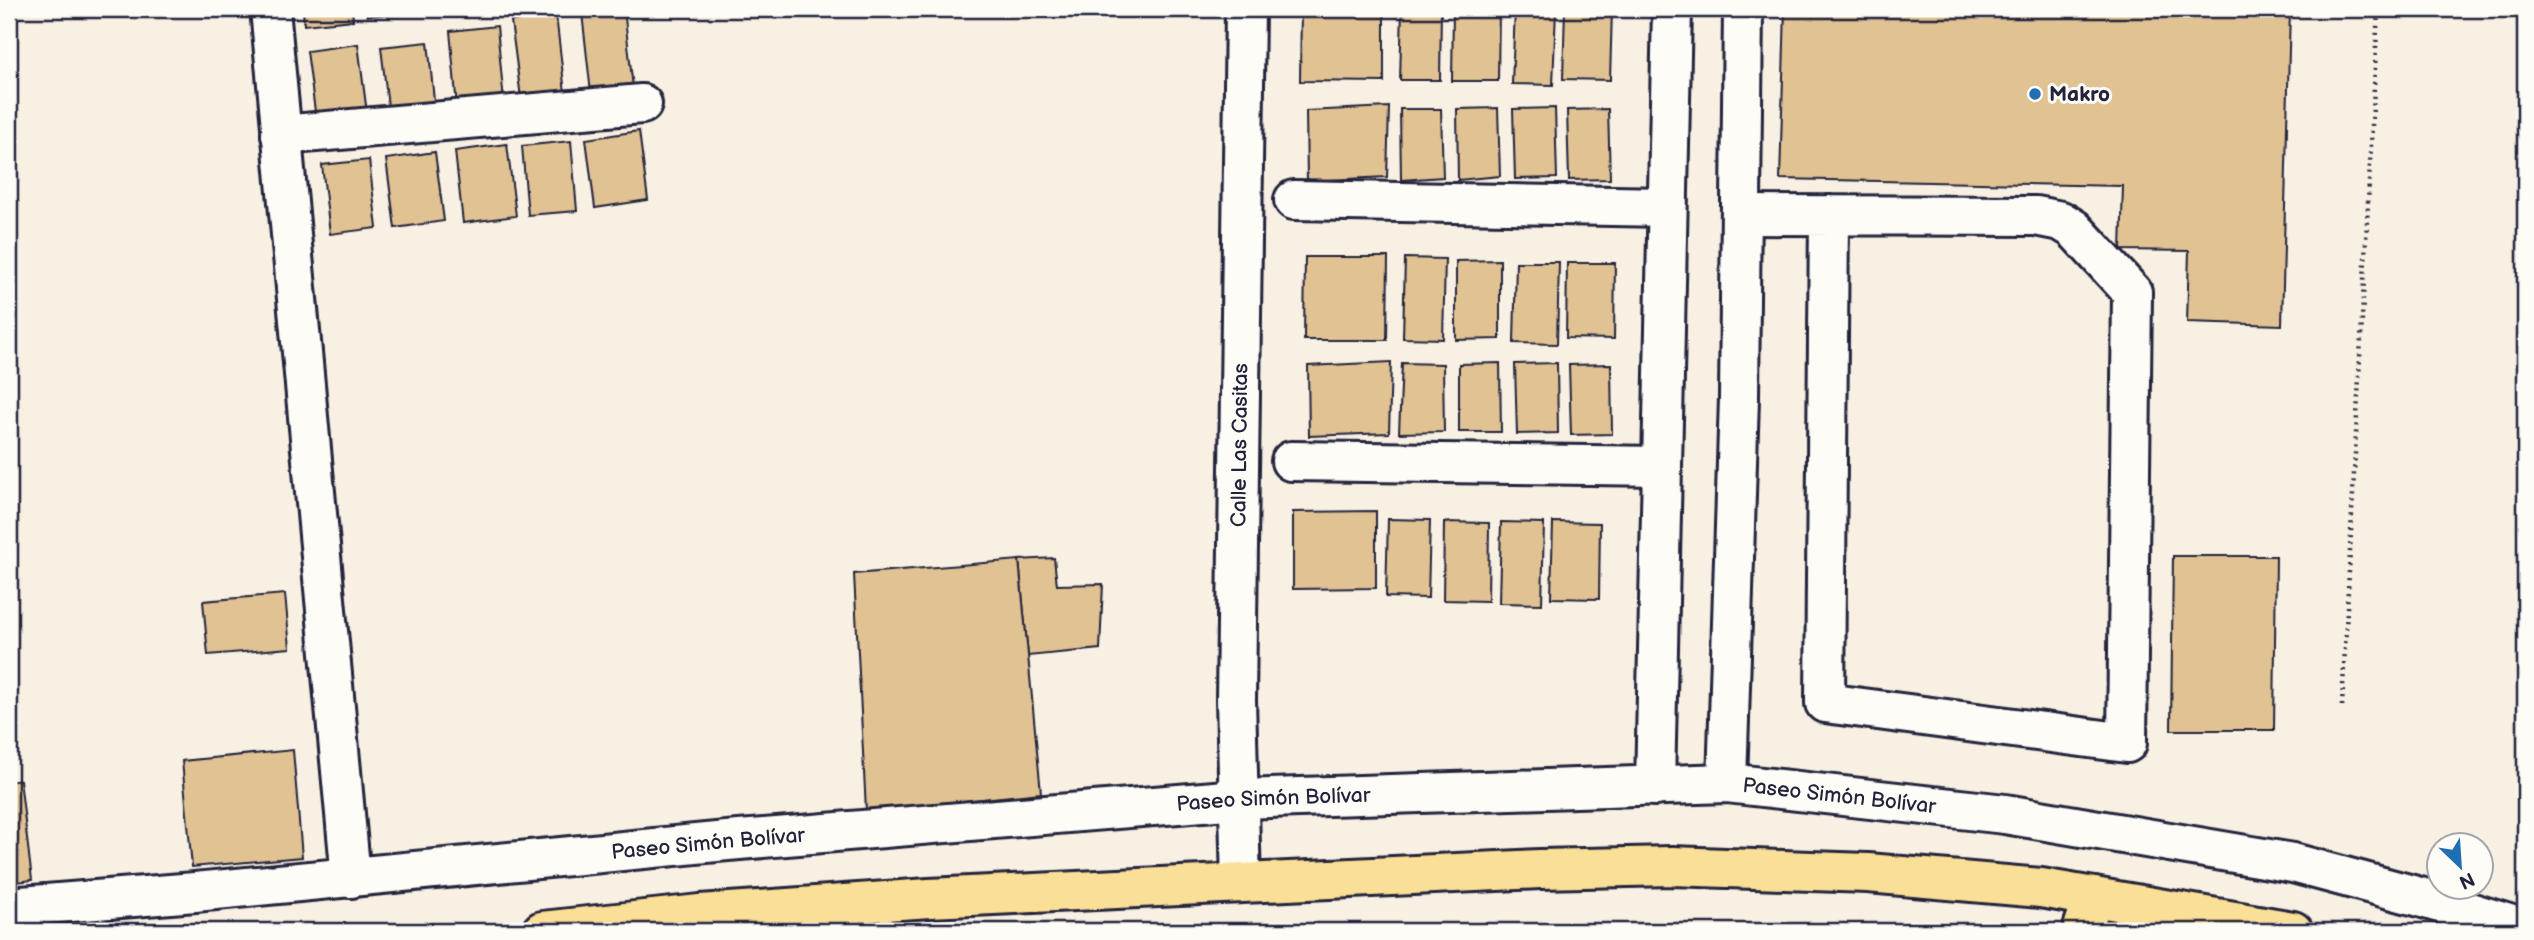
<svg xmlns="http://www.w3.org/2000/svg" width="2534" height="940" font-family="'Balsamiq Sans',sans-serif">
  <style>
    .building { fill: #e0c293; stroke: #22223b; stroke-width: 2 }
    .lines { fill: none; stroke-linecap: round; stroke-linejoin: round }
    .minor-casing { stroke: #22223b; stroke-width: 44 }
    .major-casing { stroke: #22223b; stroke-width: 44 }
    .path { stroke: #22223b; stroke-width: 4.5; stroke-dasharray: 2 5; stroke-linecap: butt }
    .minor { stroke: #fdfcf7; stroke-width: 38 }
    .major { stroke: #fadf96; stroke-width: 38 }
    .poi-dot { fill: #1f6fb2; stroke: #fdfcf7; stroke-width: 2.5 }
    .labels { text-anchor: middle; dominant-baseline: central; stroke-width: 6; stroke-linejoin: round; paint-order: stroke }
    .poi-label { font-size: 21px; font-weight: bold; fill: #22223b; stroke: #fdfcf7; text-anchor: start }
    .street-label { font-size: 21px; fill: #22223b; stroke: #fdfcf7 }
  </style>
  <rect width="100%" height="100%" fill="#f7f0e3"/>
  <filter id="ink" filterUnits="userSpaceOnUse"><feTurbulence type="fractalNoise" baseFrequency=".0143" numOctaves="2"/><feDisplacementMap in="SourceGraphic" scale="14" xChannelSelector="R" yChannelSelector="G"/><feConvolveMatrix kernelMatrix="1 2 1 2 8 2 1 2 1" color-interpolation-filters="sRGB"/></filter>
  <g filter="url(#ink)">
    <g class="building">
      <path d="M303 9H352L353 20 304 25Z"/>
      <path d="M366 9H422L423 12 367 16Z"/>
      <path d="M624 9 633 88 591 93 582 13Z"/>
      <path d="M1301 9H1384V82L1300 81Z"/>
      <path d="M1402 9H1441L1440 80H1400Z"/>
      <path d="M1453 9H1499L1498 81H1452Z"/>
      <path d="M1515 9H1556L1553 85 1512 84Z"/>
      <path d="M1565 9H1612L1610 80 1563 79Z"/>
      <path d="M1785 9H2290L2282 325 2187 322 2189 251 2121 250 2123 186 1780 179Z"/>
      <path d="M556 15 565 93 521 98 511 21Z"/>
      <path d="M497 26 504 102 457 107 450 31Z"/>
      <path d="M428 42 435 110 389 115 381 47Z"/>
      <path d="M358 44 367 113 316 119 307 51Z"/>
      <path d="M1389 107 1387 177 1307 181 1306 111Z"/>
      <path d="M1498 108 1500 176 1458 180 1457 109Z"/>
      <path d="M1555 108 1557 178 1515 179 1513 109Z"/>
      <path d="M1400 109H1441L1443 177 1401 180Z"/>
      <path d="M1608 109 1610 179 1569 180 1567 110Z"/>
      <path d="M639 131 648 200 595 208 586 139Z"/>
      <path d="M571 141 577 211 528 215 522 146Z"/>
      <path d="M507 144 516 216 463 223 455 151Z"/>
      <path d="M435 152 444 221 395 228 386 159Z"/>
      <path d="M369 160 377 228 330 234 322 165Z"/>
      <path d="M1305 257H1388L1387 340H1304Z"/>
      <path d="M1405 258 1445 259 1443 339 1403 338Z"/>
      <path d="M1500 260V339L1456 340V261Z"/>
      <path d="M1516 262H1559L1557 344 1514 343Z"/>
      <path d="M1567 263H1615L1614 339 1566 338Z"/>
      <path d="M1391 362 1389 433 1309 436 1308 366Z"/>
      <path d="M1402 363 1443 364 1444 432 1399 433Z"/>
      <path d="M1500 363 1501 432H1459V364Z"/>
      <path d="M1557 363 1558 433 1517 434 1515 364Z"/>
      <path d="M1611 364 1612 434 1571 435 1569 365Z"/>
      <path d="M1376 511V588L1293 589V512Z"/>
      <path d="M1388 519 1430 520 1428 598 1386 597Z"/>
      <path d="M1444 522 1489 523 1488 601 1443 600Z"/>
      <path d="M1501 522 1544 523 1542 604 1499 603Z"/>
      <path d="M1553 522 1600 523 1599 599 1551 598Z"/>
      <path d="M2173 556H2276L2274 730H2171Z"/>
      <path d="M1054 558 1057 585 1103 584 1100 649 1028 656 1019 560Z"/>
      <path d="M1019 560 1041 793 866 811 854 574Z"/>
      <path d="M285 594 290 648 208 655 203 601Z"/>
      <path d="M293 750 302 857 192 867 182 761Z"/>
      <path d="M20 780 32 880 9 883V782Z"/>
    </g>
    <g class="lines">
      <g class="minor-casing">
        <g id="minor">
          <path d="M270 9 351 878"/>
          <path d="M281 135 642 104"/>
          <path d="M1294 200 1667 207"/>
          <path d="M1741 215 2036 216 2061 221 2074 229 2132 292 2127 743 1825 703 1829 215"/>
          <path d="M1291 461 1662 466"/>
          <path d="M1727 783 1739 398 1743 9"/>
          <path d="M1655 786 1672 9"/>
          <path id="s1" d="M1241 883 1236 700 1245 9"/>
          <path id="s2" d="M9 907 195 892 727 841 1239 799 1727 783 2005 814 2293 863 2420 897 2525 929"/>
        </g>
      </g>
      <g class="major-casing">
        <g id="major">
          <path d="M542 931 700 914 929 898 1540 869 1672 866 1868 873 2041 888 2293 931"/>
          <path d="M2082 931 2093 897"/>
        </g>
      </g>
      <path class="path" d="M2342 706 2378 9"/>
      <use href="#minor" class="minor"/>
      <use href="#major" class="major"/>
    </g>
  </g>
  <circle class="poi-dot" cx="2035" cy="94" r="7"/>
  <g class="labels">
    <g class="poi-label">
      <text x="2049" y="94">Makro</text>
    </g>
    <g class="street-label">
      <text stroke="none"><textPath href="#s1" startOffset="438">Calle Las Casitas</textPath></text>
      <text stroke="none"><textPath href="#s2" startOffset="1836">Paseo Simón Bolívar</textPath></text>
      <text stroke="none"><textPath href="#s2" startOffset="1269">Paseo Simón Bolívar</textPath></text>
      <text stroke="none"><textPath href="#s2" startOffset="702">Paseo Simón Bolívar</textPath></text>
    </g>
  </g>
  <rect width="2534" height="940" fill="none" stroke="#fdfcf7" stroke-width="35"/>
  <rect x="18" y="18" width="2499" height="905" fill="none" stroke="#22223b" stroke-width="2.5" filter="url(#ink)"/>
  <g transform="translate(2460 866) rotate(155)"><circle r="33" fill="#fdfcf7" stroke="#a5a5ac" stroke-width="2"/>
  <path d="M0-5L12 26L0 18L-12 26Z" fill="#1f6fb2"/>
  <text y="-10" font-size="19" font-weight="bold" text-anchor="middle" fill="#22223b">N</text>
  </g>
</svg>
